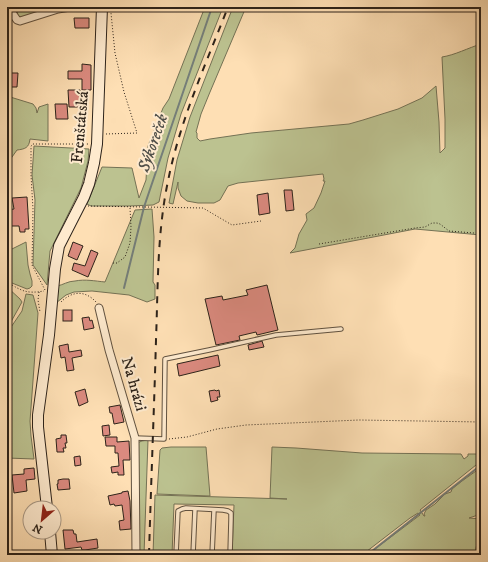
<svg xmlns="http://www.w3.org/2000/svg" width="488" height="562" font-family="'IM FELL DW Pica',serif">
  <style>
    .green { fill: #bcc290; stroke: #747255 }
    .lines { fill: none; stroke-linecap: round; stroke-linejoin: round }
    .stream { stroke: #757e79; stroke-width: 2 }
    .building { fill: #db8a7f; stroke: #2d231a }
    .service-casing { stroke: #615240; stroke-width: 5.5 }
    .minor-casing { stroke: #615240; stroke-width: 9 }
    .secondary-casing { stroke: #2d231a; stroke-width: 12 }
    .path { stroke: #2d231a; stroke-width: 1; stroke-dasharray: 1 2; stroke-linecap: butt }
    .service { stroke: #feeace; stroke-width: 3.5 }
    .minor { stroke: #feeace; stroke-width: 7 }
    .secondary { stroke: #feeace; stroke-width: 10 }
    .rail { stroke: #2d231a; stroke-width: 2; stroke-dasharray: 7 7; stroke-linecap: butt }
    .labels { text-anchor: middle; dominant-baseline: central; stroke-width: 4; stroke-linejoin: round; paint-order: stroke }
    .street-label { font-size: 16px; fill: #2d231a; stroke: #feeace }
    .water-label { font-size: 17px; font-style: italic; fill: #51504a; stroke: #feeace }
  </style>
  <rect width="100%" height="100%" fill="#fedfb4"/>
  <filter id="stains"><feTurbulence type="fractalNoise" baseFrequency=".005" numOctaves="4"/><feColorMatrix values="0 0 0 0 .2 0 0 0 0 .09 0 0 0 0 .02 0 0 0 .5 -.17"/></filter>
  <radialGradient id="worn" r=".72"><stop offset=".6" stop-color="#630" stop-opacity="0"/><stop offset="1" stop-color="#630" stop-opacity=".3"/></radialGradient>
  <g class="green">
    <path d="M17 7H59L18 18Z"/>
    <path d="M205 7H223L181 114 168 158 159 202 153 205 129 206H91L87 204 102 167 132 168 139 198 146 180 148 146 163 108 169 99Z"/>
    <path d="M233 7H246L210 92 201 114 196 132 197 133V138L200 141 210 139 251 133 349 124 363 120 398 109 422 98 436 86 439 122 440 153 445 148V119L442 57C455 55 468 48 481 44V235L415 229 290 253 295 248 299 234 307 220 306 214 314 208 321 193 325 181H323L324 179 323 174 238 183 228 186 220 200 214 203H198L187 201 181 196 178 188V182L173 204 169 203 177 160 190 117Z"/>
    <path d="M7 96 33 104 36 108 37 113 39 107 48 104V141L30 139C29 148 25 149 17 150L7 164Z"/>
    <path d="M34 146 89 149 88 161 81 188 50 251 47 285 33 265 35 200 32 175Z"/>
    <path d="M152 209 154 237 153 282 155 285V299L147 302 129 295 92 291 74 292 66 295 56 303 57 286C63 285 68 281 75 281 85 279 95 281 105 282L135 210Z"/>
    <path d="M26 242 28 265 30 274 32 281V286L30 288 27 289 7 281V243L12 249Z"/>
    <path d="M7 287 20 299 22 302 7 329Z"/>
    <path d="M26 294 33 295 38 313 30 421 31 436 34 459 7 458V333L22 311Z"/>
    <path d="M148 440 144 555H139L137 443 142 441Z"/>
    <path d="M171 447H206L210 496 157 494 160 450 162 448Z"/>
    <path d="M272 447 296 448 362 453 461 454 464 459 468 456V454H481V461L420 510 424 516H425L424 514 426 510 435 504 445 494 451 492 452 489 462 481 476 471 481 473V514L469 518 481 519V529L474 555H367L420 515 418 513 410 518 362 555H232L234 505 174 504 172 555H153L155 495 287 499 270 498Z"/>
  </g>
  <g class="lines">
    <g class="stream">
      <path d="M124 288 144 207 212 7"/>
      <path d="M367 555 481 465"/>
    </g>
  </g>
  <g class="building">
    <path d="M74 18H89V28H75Z"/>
    <path d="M82 64 91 65V90H82V79H68V71H82Z"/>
    <path d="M10 73H18L17 87H9Z"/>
    <path d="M68 90H80L81 107H69Z"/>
    <path d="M55 104H67L68 119H56Z"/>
    <path d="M284 190H292L294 210 286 211Z"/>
    <path d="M268 193 270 213 259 215 257 195Z"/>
    <path d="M27 197 29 229H25V232H20L19 226H9L8 217H7V210L14 209 12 198Z"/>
    <path d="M73 242 83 246 77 260 68 256Z"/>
    <path d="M91 250 98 253 88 277 72 270 74 263 85 266Z"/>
    <path d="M267 285 278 330 257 335 256 332 239 336 240 340 216 345 205 299 222 296 223 300 248 295 246 290Z"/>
    <rect x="63" y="310" width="9" height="11"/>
    <path d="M89 317 90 321 92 320 94 328 84 330 82 318Z"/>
    <path d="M262 341 264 347 249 350 248 345Z"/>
    <path d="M68 344 69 352 81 350 82 356 72 358 74 370 67 371 65 357 61 358 59 346Z"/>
    <path d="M218 355 220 366 179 376 177 364Z"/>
    <path d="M85 389 88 402 79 406 75 392Z"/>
    <path d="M215 390 216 391 219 390 220 397H217L218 400 211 402 209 391Z"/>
    <path d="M120 405 124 422 114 424 112 413H110L109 407Z"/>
    <path d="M109 425 110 435 103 436 102 426Z"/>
    <path d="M61 435H66L67 443H65L66 448H63L64 452H57L56 439 61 438Z"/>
    <path d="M105 437H117V442L129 441 130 460H123L124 475H118V472L112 473 111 467 119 466 118 453H115V446H106Z"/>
    <path d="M80 456 81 465 75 466 74 457Z"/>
    <path d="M34 468 35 479 26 480 27 491 14 493 12 475 24 474V469Z"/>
    <path d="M63 479H69L70 489 58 490 57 484H58V480Z"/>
    <path d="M128 491 130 501 131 529 120 530 119 521 124 520 122 505 115 506 114 504 110 505 108 496 122 493V492Z"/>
    <path d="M63 530H73L74 534H76L77 542 97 539 98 548 85 550H82L81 547 65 549Z"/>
  </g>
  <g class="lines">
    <g class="service-casing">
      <g id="service">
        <path d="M135 438 164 439 165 359 209 350 276 335 341 329"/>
        <path d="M176 555 178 511 182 509 186 508 223 510 228 511 231 513V519L230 555"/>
        <path d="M193 555 195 509"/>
        <path d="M212 555 214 510"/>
      </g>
    </g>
    <g class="minor-casing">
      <g id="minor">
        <path d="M8 7 17 20 20 21 58 9 70 7"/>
        <path d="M99 308 109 350 135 438 136 555"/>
      </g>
    </g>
    <g class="secondary-casing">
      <g id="secondary">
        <path d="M47 508 38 427V415L49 335 55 269 59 246 84 197 89 184 94 163 97 144 102 7"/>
        <path d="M50 532 52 555"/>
      </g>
    </g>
    <g class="path">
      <path d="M106 134 137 133 124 92 115 53 111 13"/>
      <path d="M88 206 203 208 232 225 261 221"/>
      <path d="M319 244 415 228 425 227 432 223H437L440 224 449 231 474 233H481"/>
      <path d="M113 263H117L125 257 130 243 131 227 130 208"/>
      <path d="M7 282C22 291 26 294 44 291"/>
      <path d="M45 290 32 265 33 209 31 175V146L33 144H88"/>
      <path d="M39 292 38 300 40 312"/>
      <path d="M61 302C72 291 85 290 96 302"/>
      <path d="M169 439 187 437 217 429 246 425 359 420 481 422"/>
    </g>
    <use href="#service" class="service"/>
    <use href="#minor" class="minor"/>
    <use href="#secondary" class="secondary"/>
    <path class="rail" d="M149 555C151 483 154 412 156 340 158 287 157 233 168 181 180 120 206 64 228 7"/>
  </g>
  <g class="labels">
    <g class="street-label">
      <text transform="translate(80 127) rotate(-85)">Frenštátská</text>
      <text transform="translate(134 384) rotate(74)">Na hrázi</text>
    </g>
    <g class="water-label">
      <text transform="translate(153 143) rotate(-71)">Sýkoreček</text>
    </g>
  </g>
  <rect width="488" height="562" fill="none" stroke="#fedfb4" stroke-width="24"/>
  <rect x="8" y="8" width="472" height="546" fill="none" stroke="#2d231a" stroke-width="2"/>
  <rect x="12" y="12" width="464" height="538" fill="none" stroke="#2d231a"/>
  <g transform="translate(42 520) rotate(208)"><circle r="19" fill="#feeace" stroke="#aa9a86"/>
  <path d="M0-3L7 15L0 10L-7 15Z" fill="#8f2418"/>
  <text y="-6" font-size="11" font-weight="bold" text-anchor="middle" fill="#2d231a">N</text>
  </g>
  <rect width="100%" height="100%" filter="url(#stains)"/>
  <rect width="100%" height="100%" fill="url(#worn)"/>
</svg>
